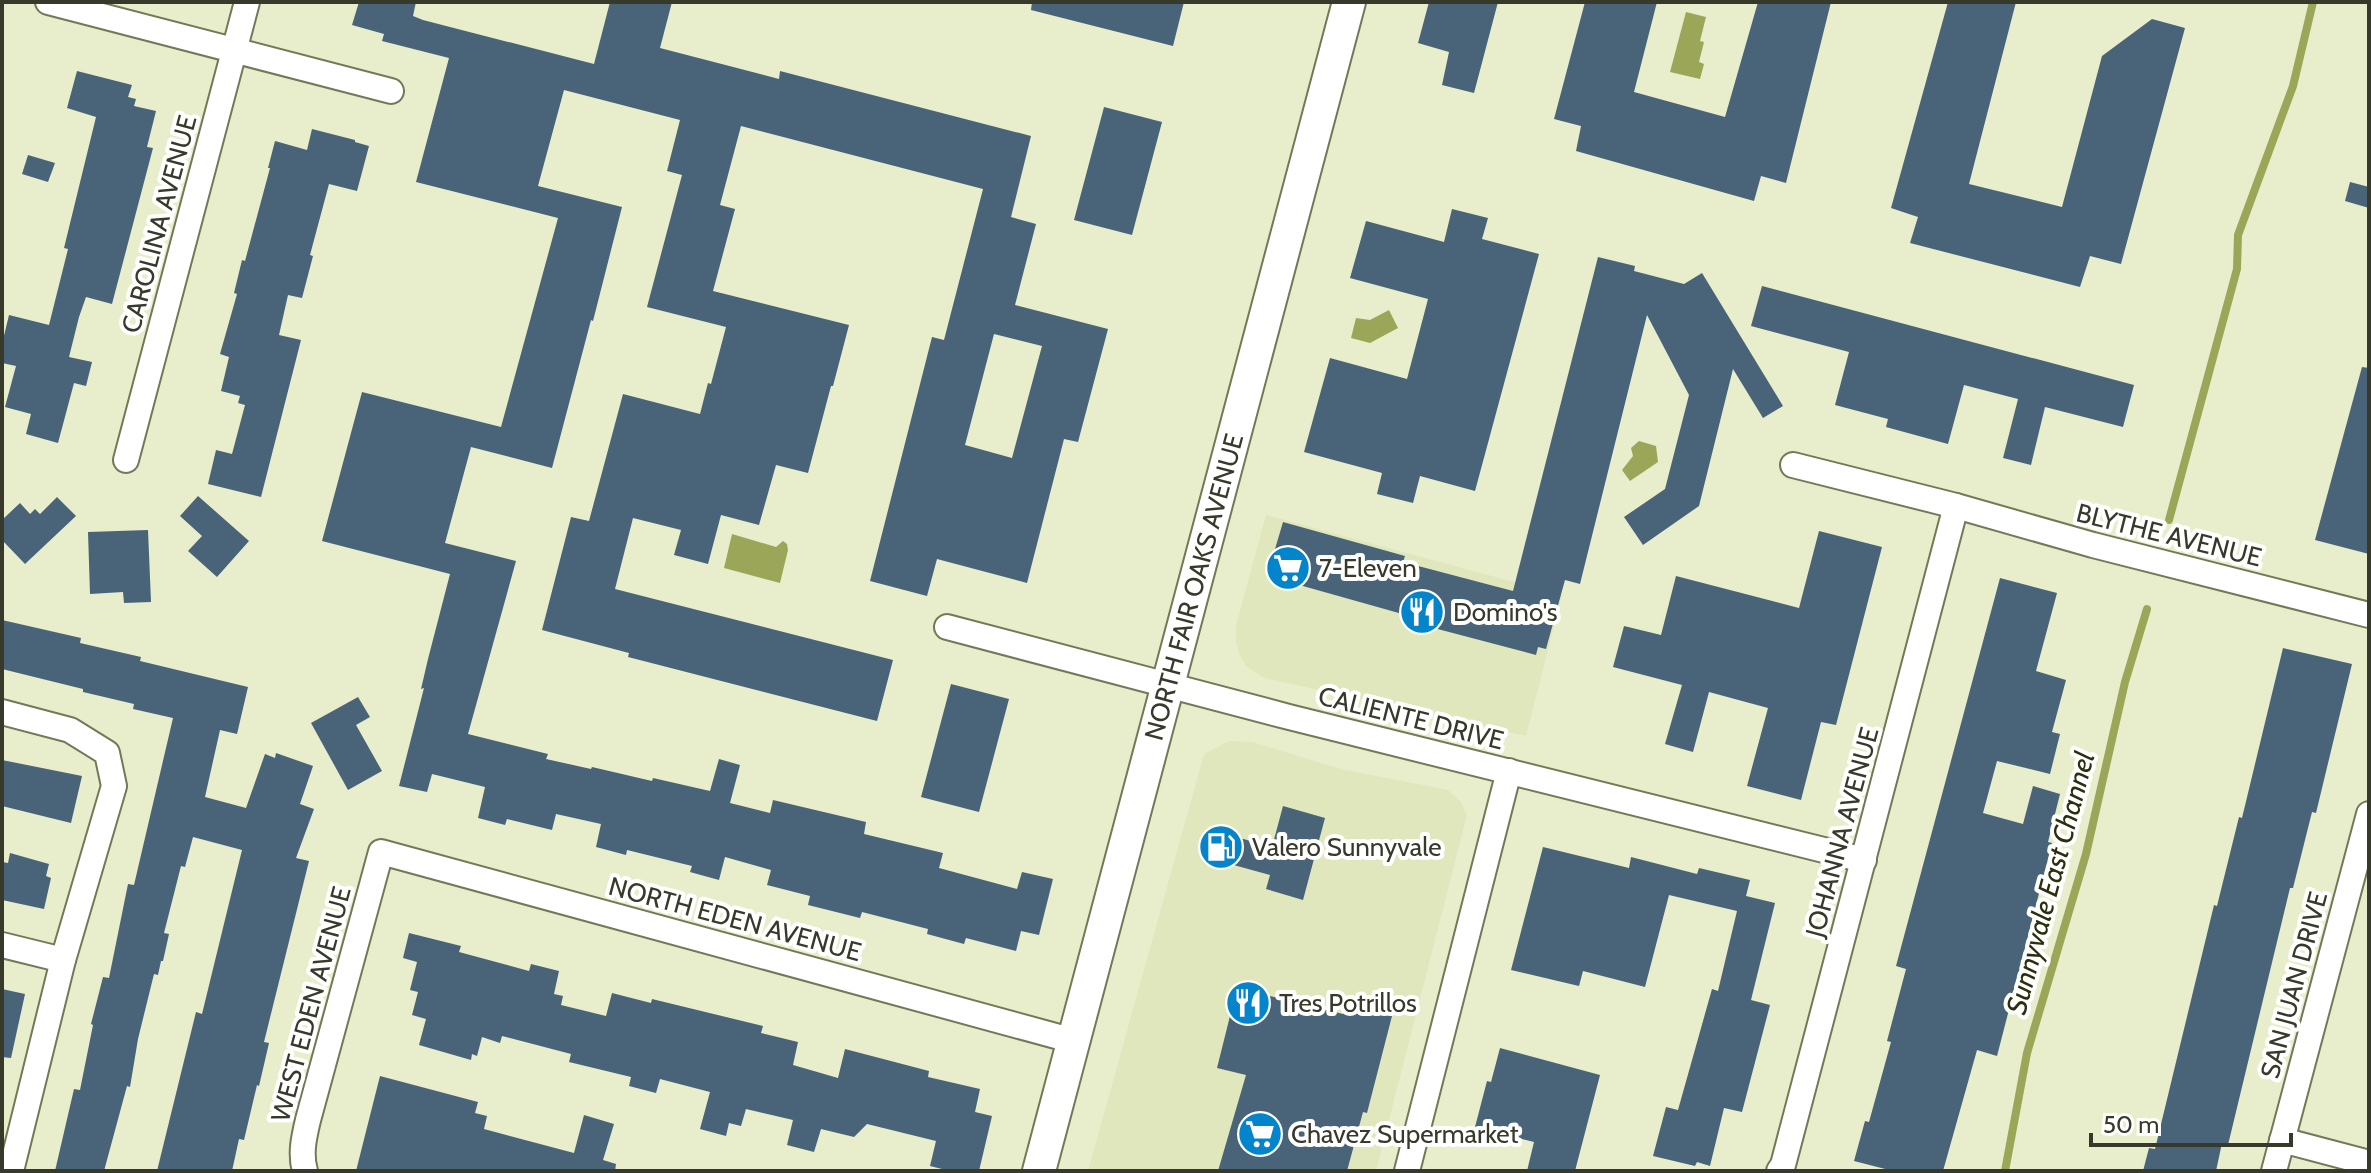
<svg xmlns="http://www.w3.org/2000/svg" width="2371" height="1173" font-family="Cabin,sans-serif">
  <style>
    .built { fill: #e0e7bc }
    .water { fill: #9ca658 }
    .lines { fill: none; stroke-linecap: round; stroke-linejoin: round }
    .stream { stroke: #9ca658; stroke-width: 8 }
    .building { fill: #496379; fill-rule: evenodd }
    .street-casing { stroke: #737858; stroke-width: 28 }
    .secondary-casing { stroke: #737858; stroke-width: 36 }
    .street { stroke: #fff; stroke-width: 24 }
    .secondary { stroke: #fff; stroke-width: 32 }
    .labels { text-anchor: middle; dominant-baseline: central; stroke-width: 8; stroke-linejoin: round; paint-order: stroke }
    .street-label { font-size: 26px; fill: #37392b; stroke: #fff }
    .poi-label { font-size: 26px; fill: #37392b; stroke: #fff; text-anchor: start }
    .water-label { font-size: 28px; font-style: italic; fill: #2c2f0d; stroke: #fff }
  </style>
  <rect width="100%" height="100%" fill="#e8eecb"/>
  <g class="built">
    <path d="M1266 515 1562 595 1526 736 1264 678 1247 667 1239 654 1236 641V626Z"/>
    <path d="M1229 741 1252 742 1341 769 1448 790 1461 802 1467 815 1376 1171H1088L1204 754Z"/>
  </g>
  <g class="water">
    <path d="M1686 12 1706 17 1700 41 1704 42 1699 62 1704 64 1700 79 1670 72Z"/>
    <path d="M1389 310 1398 328 1370 343 1351 338 1356 318 1370 320Z"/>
    <path d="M1639 441 1656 446 1658 462 1630 481 1622 470 1633 456 1631 448Z"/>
    <path d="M732 534 776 547 783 541 787 544 788 550 780 583 724 568Z"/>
  </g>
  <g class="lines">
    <g class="stream">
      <path d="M2169 520 2237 269 2238 235 2293 86 2313 2"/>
      <path d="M2005 1171 2027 1053 2086 854 2125 682 2147 609"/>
    </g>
  </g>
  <g class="building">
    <path d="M359 2H416L413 16 423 20 594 64 610 2H672L660 48 779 79 780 71 1031 136 1011 217 1036 224 1015 305 1108 329 1078 442 1064 439 1027 583 937 559 927 596 870 581 932 337 944 340 983 189 741 126 720 205 735 209 713 291 849 325 833 386H831L808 473 776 465 759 525 721 515 708 564 674 555 681 530 633 518 615 589 893 660 877 721 628 657 629 653 542 630 571 517 589 521 623 394 700 414 708 383 711 384 726 327 647 307 682 175 667 171 680 120 564 90 538 186 622 207 593 321 591 320 552 468 471 447 445 543 516 561 468 734 548 754 546 759 591 769 592 767 652 781 653 778 710 791 719 759 740 765 730 803 770 813 773 800 866 822 864 834 943 853 939 868 1017 889 1022 872 1053 879 1039 935 1021 931 1016 951 966 938 964 944 927 934 928 929 862 912 860 918 808 905 810 896 767 885 771 870 725 857 719 880 690 872 692 866 627 850 626 855 596 847 601 824 556 814 552 830 507 819 505 825 478 818 485 787 432 774 427 792 399 786 424 688 421 689 428 659 450 574 322 541 362 392 501 427 558 218 416 182 449 58 382 41 384 34 352 25ZM994 334 1042 346 1012 458 965 445Z"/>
    <path d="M1032 2H1184L1173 46 1031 10Z"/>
    <path d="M1429 2H1498L1474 93 1442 85 1449 52 1418 43Z"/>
    <path d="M1585 2H1657L1634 92 1725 117 1758 2H1831L1786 183 1761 176 1754 201 1576 151 1581 126 1554 119Z"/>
    <path d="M1948 2H2016L1969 184 2062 207 2102 56 2152 19 2185 28 2121 264 2090 256 2080 287 1910 243 1918 217 1891 208Z"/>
    <path d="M77 71 132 85 128 97 136 99 134 106 156 111 147 147 153 148 112 304 86 297 79 317 69 357 92 362 86 386 74 383 58 443 26 434 31 414 5 407 16 366 2 363V344L9 315 49 325 68 249 64 248 96 117 67 108Z"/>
    <path d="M1104 107 1162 122 1132 235 1074 220Z"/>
    <path d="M312 129 355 140V142L369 146 357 191 329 184 310 255 313 256 302 298 288 295 279 335 301 340 261 497 208 484 216 450 232 454 245 405 238 403 240 396 221 391 229 357 220 354 237 294 234 293 242 260 245 261 270 168H268L275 141 307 150Z"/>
    <path d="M28 155 55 163 48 182 22 174Z"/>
    <path d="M2350 182 2369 187V208L2345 201Z"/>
    <path d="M1452 209 1488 218 1482 239 1539 254 1475 491 1420 476 1413 503 1377 494 1382 473 1304 452 1330 358 1407 379 1428 299 1350 278 1366 221 1444 242Z"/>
    <path d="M1598 257 1635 266 1634 271 1684 284 1702 273 1783 406 1763 418 1733 369 1699 506 1643 545 1624 517 1665 489 1689 395 1647 315 1580 584 1565 580 1546 649 1538 647 1536 655 1411 622 1413 617 1267 576 1283 522 1405 556 1403 562 1513 591Z"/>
    <path d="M1762 286 2134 385 2123 427 2045 407 2031 465 2003 458 2018 399 1964 385 1948 444 1886 427 1888 419 1835 405 1849 352 1751 326Z"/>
    <path d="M2362 367 2369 368V554L2315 540Z"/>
    <path d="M198 496 249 541 217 577 188 551 202 536 180 516Z"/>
    <path d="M57 497 76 516 25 564 2 540V520L20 503 30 514 35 509 40 514Z"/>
    <path d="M148 530 151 602 124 603 123 592 90 594 88 532Z"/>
    <path d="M1819 531 1882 547 1836 725 1821 722 1801 800 1747 786 1768 708 1709 692 1693 752 1665 744 1682 685 1613 667 1624 626 1661 635 1676 576 1799 608Z"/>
    <path d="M2000 578 2057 593 2036 671 2066 680 2052 732 2060 734 2050 774 1997 761 1983 813 2023 824 2033 786 2060 794 2048 842 2052 843 1997 1056 1977 1050 1943 1171H1893L1854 1161 1865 1121 1869 1122 1891 1042 1887 1041 1906 969 1896 966Z"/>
    <path d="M2 620 81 638 80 643 141 657 140 661 248 687 237 734 220 730 205 797 246 808 265 754 275 758 276 753 313 766 300 804 314 809 296 858 309 861 264 1042 269 1043 259 1086 257 1085 244 1140 239 1139 232 1171H157L196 1012 202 1014 242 850 193 837 185 867 181 866 164 933 169 934 163 961H161L158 975 154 974 138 1039 130 1087 127 1086 104 1171H55L74 1089 80 1090 93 1025 91 1024 103 977 109 978 128 884 134 885 173 718 133 709 134 704 83 692V689L2 669Z"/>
    <path d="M2283 648 2352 664 2316 813 2312 812 2293 888H2290L2228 1145 2222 1143 2216 1171H2143L2149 1148 2155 1149 2214 905 2217 906 2239 817 2242 818Z"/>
    <path d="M951 684 1009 699 979 812 921 797Z"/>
    <path d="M358 697 370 717 356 725 382 771 348 790 311 723Z"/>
    <path d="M2 760 82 776 71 823 2 806Z"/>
    <path d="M1283 806 1325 818 1303 900 1266 889 1270 875 1201 856 1208 829 1272 847Z"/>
    <path d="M1543 847 1629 868 1631 857 1697 874 1699 868 1750 880 1746 896 1775 903 1751 1000 1770 1005 1742 1112 1724 1108 1710 1166 1697 1162 1695 1166 1653 1156 1666 1107 1678 1110 1712 989 1718 991 1737 911 1669 895 1645 987 1583 971 1579 986 1511 970Z"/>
    <path d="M10 853 49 864 46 876 51 878 44 909 2 900V862L8 863Z"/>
    <path d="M409 933 461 946 459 952 529 971 531 964 559 971 554 994 563 996 561 1005 606 1016 612 993 651 1003 652 999 763 1026 761 1033 798 1042 793 1065 838 1078 845 1049 929 1071 928 1077 980 1089 975 1112 992 1116 979 1171H950L930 1166 936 1141 867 1124 854 1137 821 1129 814 1152 787 1145 793 1120 746 1109 741 1126 729 1123 726 1136 700 1129 710 1092 660 1079 656 1093 629 1086 631 1077 569 1062 571 1054 502 1036 500 1043 482 1037 477 1056 472 1054 471 1060 419 1045 426 1019 412 1015 418 992 410 990 417 962 403 958Z"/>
    <path d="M1237 988 1343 1014 1345 1005 1392 1016 1367 1113 1363 1112 1347 1171H1218L1246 1075 1217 1068Z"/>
    <path d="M2 989 25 994 11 1058 2 1057Z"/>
    <path d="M1500 1048 1600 1075 1575 1171H1527L1534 1142 1475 1127 1487 1081 1491 1082Z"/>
    <path d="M380 1076 478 1102 475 1113 487 1116 484 1129 574 1153 584 1115 614 1124 603 1160 616 1164 615 1171H356Z"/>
  </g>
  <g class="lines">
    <g class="street-casing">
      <g id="street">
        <path d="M48 2 391 91"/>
        <path d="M126 460 247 2"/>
        <path d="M1793 465 1956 506 2093 545 2369 615"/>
        <path d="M947 627 1289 717 1864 860"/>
        <path d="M2 712 70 730 107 753 114 786 63 960 11 1171"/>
        <path d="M2 945 63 960"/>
        <path d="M2282 1140 2369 1163"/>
        <path d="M305 1171C300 1154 304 1137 308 1120L381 852 1074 1041"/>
        <path d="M1407 1171 1509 771"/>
        <path d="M1779 1171 1783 1165 1956 506"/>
        <path d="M2274 1171 2369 814"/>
      </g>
    </g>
    <g class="secondary-casing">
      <path id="secondary" d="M1039 1171 1349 2"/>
    </g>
    <use href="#street" class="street"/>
    <use href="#secondary" class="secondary"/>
  </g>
  <defs>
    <g id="supermarket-disc" transform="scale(2.3)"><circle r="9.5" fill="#0484cb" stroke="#fff"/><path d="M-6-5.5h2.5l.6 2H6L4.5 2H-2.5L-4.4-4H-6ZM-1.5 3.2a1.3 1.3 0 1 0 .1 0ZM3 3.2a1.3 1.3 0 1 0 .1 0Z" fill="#fff"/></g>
    <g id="restaurant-disc" transform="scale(2.3)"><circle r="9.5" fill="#0484cb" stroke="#fff"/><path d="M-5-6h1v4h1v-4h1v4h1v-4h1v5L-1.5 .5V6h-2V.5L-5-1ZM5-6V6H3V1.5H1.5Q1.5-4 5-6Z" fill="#fff"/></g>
    <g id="fuel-disc" transform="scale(2.3)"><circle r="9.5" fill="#0484cb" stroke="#fff"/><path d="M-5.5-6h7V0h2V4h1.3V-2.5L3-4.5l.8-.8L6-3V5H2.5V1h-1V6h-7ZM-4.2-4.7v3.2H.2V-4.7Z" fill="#fff"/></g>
  </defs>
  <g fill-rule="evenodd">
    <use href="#supermarket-disc" x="1288" y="568"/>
    <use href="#restaurant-disc" x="1422" y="612"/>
    <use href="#fuel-disc" x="1221" y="847"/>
    <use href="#restaurant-disc" x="1248" y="1003"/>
    <use href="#supermarket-disc" x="1260" y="1134"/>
  </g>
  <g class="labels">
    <g class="street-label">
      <text transform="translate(159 224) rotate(-75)">CAROLINA AVENUE</text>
      <text transform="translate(2169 535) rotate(14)">BLYTHE AVENUE</text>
      <text transform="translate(1194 587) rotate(-75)">NORTH FAIR OAKS AVENUE</text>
      <text transform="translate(1411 718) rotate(14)">CALIENTE DRIVE</text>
      <text transform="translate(1842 832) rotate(-75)">JOHANNA AVENUE</text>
      <text transform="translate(735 919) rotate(15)">NORTH EDEN AVENUE</text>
      <text transform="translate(2294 985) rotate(-75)">SAN JUAN DRIVE</text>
      <text transform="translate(311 1004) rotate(-75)">WEST EDEN AVENUE</text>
    </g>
    <g class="poi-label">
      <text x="1319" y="568">7-Eleven</text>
      <text x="1453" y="612">Domino's</text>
      <text x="1252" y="847">Valero Sunnyvale</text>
      <text x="1279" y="1003">Tres Potrillos</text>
      <text x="1291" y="1134">Chavez Supermarket</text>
    </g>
    <g class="water-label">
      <text transform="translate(2050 883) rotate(-75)">Sunnyvale East Channel</text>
    </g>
  </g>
  <rect width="2371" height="1173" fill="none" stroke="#37392b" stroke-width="8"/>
  <path d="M2091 1133v12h200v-12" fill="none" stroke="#37392b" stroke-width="4"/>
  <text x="2103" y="1133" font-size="24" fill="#37392b" stroke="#ffffff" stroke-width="6" paint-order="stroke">50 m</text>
</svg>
